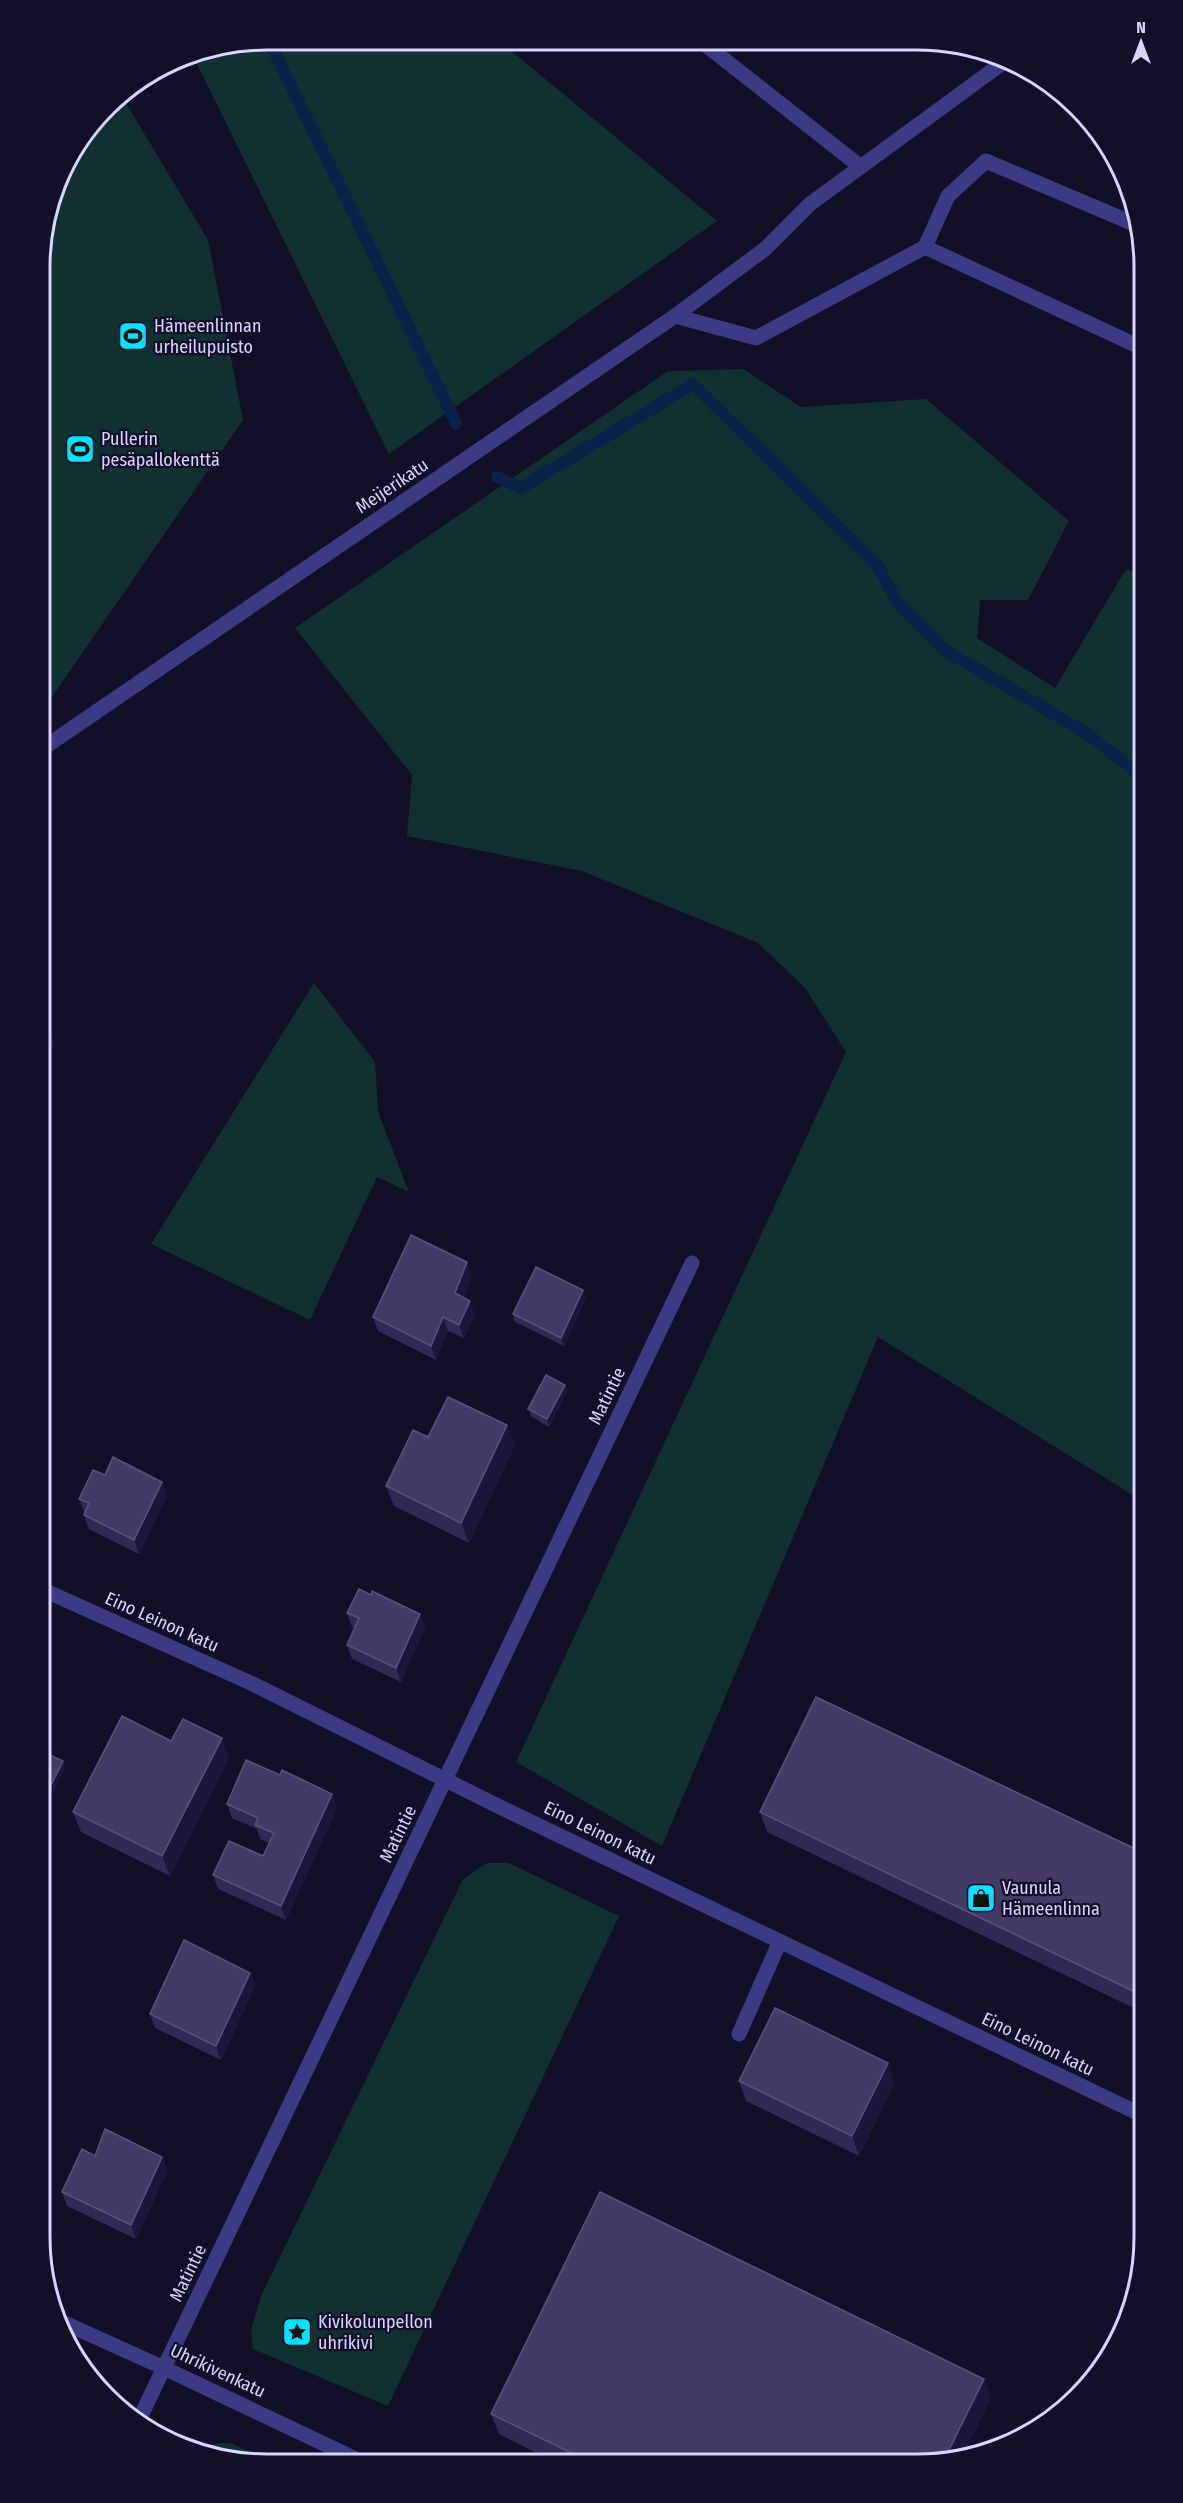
<svg xmlns="http://www.w3.org/2000/svg" width="1183" height="2503" font-family="'Fira Sans Condensed',sans-serif">
  <style>
    .green { fill: #12302f }
    .lines { fill: none; stroke-linecap: round; stroke-linejoin: round }
    .stream { stroke: #0c2248; stroke-width: 12 }
    .minor { stroke: #3d3a85; stroke-width: 15 }
    .wall { fill: #312854 }
    .shaded-wall { fill: #1d163a }
    .building { fill: #433a66; stroke: #5a527e; stroke-width: 1.5 }
    .labels { text-anchor: middle; dominant-baseline: central; stroke-width: 4.5; stroke-linejoin: round; paint-order: stroke }
    .poi-label { font-size: 18px; fill: #d9d4ff; stroke: #130f26; text-anchor: start }
    .street-label { font-size: 18px; fill: #d9d4ff; stroke: #130f26 }
    .rim { fill: none; stroke: #d9d4ff; stroke-width: 3 }
  </style>
  <rect width="100%" height="100%" fill="#130f26"/>
  <g class="green">
    <path d="M266 39 498 40 717 221 389 454 192 54Z"/>
    <path d="M120 93 208 240 243 420 45 707 39 711 40 251 63 165Z"/>
    <path d="M743 369 801 407 926 399 1069 521 1028 600H980L977 638 1055 688 1126 569 1144 577V1502L878 1337 662 1846 516 1762 846 1052 805 988 758 943 582 871 407 836 412 775 295 628 668 371Z"/>
    <path d="M314 983 375 1062 378 1112 409 1192 377 1177 310 1320 151 1244Z"/>
    <path d="M487 1863H509L619 1916 388 2406 253 2349 251 2330 261 2296 463 1879Z"/>
    <path d="M231 2443 265 2460H222L194 2450 214 2444Z"/>
  </g>
  <g class="lines">
    <g class="stream">
      <path d="M268 39 456 423"/>
      <path d="M497 477 521 488 693 384 878 566 897 602 945 650 1086 733 1144 778"/>
    </g>
    <g class="minor">
      <path d="M702 42 861 167"/>
      <path d="M925 247 948 196 986 161 1139 226"/>
      <path d="M675 316 756 338 925 247 1144 349"/>
      <path d="M39 751 675 316 765 249 810 204 1008 59"/>
      <path d="M39 1588 253 1684 502 1808 1144 2116"/>
      <path d="M739 2034 780 1941"/>
      <path d="M58 2320 164 2368 360 2461"/>
      <path d="M138 2422 692 1263"/>
    </g>
  </g>
  <g class="wall">
    <path d="M472 1276 464 1297 475 1315 464 1338 448 1331 436 1360 378 1331 373 1317Z"/>
    <path d="M583 1290 586 1298 564 1346 515 1322 513 1314Z"/>
    <path d="M565 1385 567 1392 549 1427 531 1416 528 1409Z"/>
    <path d="M428 1437 515 1445 469 1543 394 1506 386 1486Z"/>
    <path d="M105 1475 162 1482 167 1496 139 1554 89 1529 84 1515 85 1514 79 1499Z"/>
    <path d="M371 1595 420 1614 425 1628 401 1682 352 1659 347 1645 355 1628 352 1627 347 1613Z"/>
    <path d="M171 1741 229 1758 170 1876 81 1832 73 1812Z"/>
    <path d="M280 1775 332 1794 337 1808 286 1920 218 1889 213 1875 263 1856 269 1843 260 1839 257 1829 232 1818 227 1804Z"/>
    <path d="M760 1812 1144 1853V2005L1140 2011 767 1832Z"/>
    <path d="M250 1973 255 1986 221 2060 155 2028 150 2014Z"/>
    <path d="M739 2081 895 2083 859 2156 746 2101Z"/>
    <path d="M95 2156 162 2157 167 2171 136 2239 67 2206 62 2192Z"/>
    <path d="M984 2379 991 2399 917 2464 555 2462 499 2434 491 2414Z"/>
  </g>
  <g class="shaded-wall">
    <path d="M50 1030 55 1044 39 1079V1054Z"/>
    <path d="M467 1262 472 1276 460 1307 455 1293Z"/>
    <path d="M583 1290 586 1298 564 1346 561 1338Z"/>
    <path d="M470 1301 475 1315 464 1338 459 1325Z"/>
    <path d="M443 1317 448 1331 436 1360 431 1346Z"/>
    <path d="M565 1385 567 1392 549 1427 547 1419Z"/>
    <path d="M507 1425 515 1445 469 1543 461 1523Z"/>
    <path d="M162 1482 167 1496 139 1554 134 1540Z"/>
    <path d="M420 1614 425 1628 401 1682 396 1668Z"/>
    <path d="M222 1738 229 1758 170 1876 162 1856Z"/>
    <path d="M63 1761 65 1768 39 1822V1809Z"/>
    <path d="M332 1794 337 1808 286 1920 281 1906Z"/>
    <path d="M1144 1970V2005L1140 2011 1133 1991Z"/>
    <path d="M250 1973 255 1986 221 2060 216 2046Z"/>
    <path d="M888 2063 895 2083 859 2156 852 2136Z"/>
    <path d="M42 2075 47 2089 39 2108V2083Z"/>
    <path d="M162 2157 167 2171 136 2239 131 2225Z"/>
    <path d="M984 2379 991 2399 962 2458 944 2460Z"/>
  </g>
  <g class="building">
    <path d="M39 1025 50 1030 39 1054Z"/>
    <path d="M411 1235 467 1262 455 1293 470 1301 459 1325 443 1317 431 1346 373 1317Z"/>
    <path d="M536 1267 583 1290 561 1338 513 1314Z"/>
    <path d="M546 1375 565 1385 547 1419 528 1409Z"/>
    <path d="M448 1397 507 1425 461 1523 386 1486 413 1430 428 1437Z"/>
    <path d="M113 1457 162 1482 134 1540 84 1515 89 1503 79 1499 93 1470 105 1475Z"/>
    <path d="M359 1589 371 1595 372 1591 420 1614 396 1668 347 1645 359 1618 347 1613Z"/>
    <path d="M816 1697 1144 1853V1970L1133 1991 760 1812Z"/>
    <path d="M122 1716 171 1741 183 1719 222 1738 162 1856 73 1812Z"/>
    <path d="M39 1750 63 1761 39 1809Z"/>
    <path d="M246 1760 280 1775 282 1770 332 1794 281 1906 213 1875 229 1841 263 1856 274 1833 255 1825 258 1818 227 1804Z"/>
    <path d="M184 1940 250 1973 216 2046 150 2014Z"/>
    <path d="M775 2008 888 2063 852 2136 739 2081Z"/>
    <path d="M39 2074 42 2075 39 2083Z"/>
    <path d="M105 2129 162 2157 131 2225 62 2192 82 2149 95 2156Z"/>
    <path d="M600 2192 984 2379 944 2460 917 2464 590 2462 491 2414Z"/>
  </g>
  <defs>
    <g id="stadium-square" transform="scale(1.5)"><rect x="-9" y="-9" width="18" height="18" rx="4" fill="#00e5ff" stroke="#130f26"/><path d="M0-5a6.5 5 0 1 0 0 10a6.5 5 0 1 0 0-10ZM-3.5-1.8h7v3.6h-7Z" fill="#111"/></g>
    <g id="shop-square" transform="scale(1.5)"><rect x="-9" y="-9" width="18" height="18" rx="4" fill="#00e5ff" stroke="#130f26"/><path d="M-5-2.5h2.3a2.7 3.5 0 0 1 5.4 0H5L5.5 6h-11ZM-1.5-2.5h3a1.5 2.3 0 0 0-3 0Z" fill="#111"/></g>
    <g id="sight-square" transform="scale(1.5)"><rect x="-9" y="-9" width="18" height="18" rx="4" fill="#00e5ff" stroke="#130f26"/><path d="M0-6L1.8-2.2L6-1.7L2.9 1.2L3.7 5.4L0 3.3L-3.7 5.4L-2.9 1.2L-6-1.7L-1.8-2.2Z" fill="#111"/></g>
  </defs>
  <g fill-rule="evenodd">
    <use href="#stadium-square" x="133" y="336"/>
    <use href="#stadium-square" x="80" y="449"/>
    <use href="#shop-square" x="981" y="1898"/>
    <use href="#sight-square" x="297" y="2332"/>
  </g>
  <g class="labels">
    <g class="poi-label">
      <text x="154" y="326">Hämeenlinnan<tspan x="154" dy="21">urheilupuisto</tspan></text>
      <text x="101" y="439">Pullerin<tspan x="101" dy="21">pesäpallokenttä</tspan></text>
      <text x="1002" y="1888">Vaunula<tspan x="1002" dy="21">Hämeenlinna</tspan></text>
      <text x="318" y="2322">Kivikolunpellon<tspan x="318" dy="21">uhrikivi</tspan></text>
    </g>
    <g class="street-label">
      <text transform="translate(392 486) rotate(-34)">Meijerikatu</text>
      <text transform="translate(607 1396) rotate(-64)">Matintie</text>
      <text transform="translate(162 1622) rotate(24)">Eino Leinon katu</text>
      <text transform="translate(600 1833) rotate(26)">Eino Leinon katu</text>
      <text transform="translate(398 1834) rotate(-64)">Matintie</text>
      <text transform="translate(1038 2044) rotate(26)">Eino Leinon katu</text>
      <text transform="translate(188 2273) rotate(-64)">Matintie</text>
      <text transform="translate(218 2371) rotate(25)">Uhrikivenkatu</text>
    </g>
  </g>
  <path d="M0 0H1183V2503H0ZM267 50H917A217 217 0 0 1 1134 267V2237A217 217 0 0 1 917 2454H267A217 217 0 0 1 50 2237V267A217 217 0 0 1 267 50Z" fill="#130f26" fill-rule="evenodd"/>
  <path class="rim" d="M267 50H917A217 217 0 0 1 1134 267V2237A217 217 0 0 1 917 2454H267A217 217 0 0 1 50 2237V267A217 217 0 0 1 267 50Z"/>
  <g transform="translate(1141 42)" stroke="#130f26" stroke-width="4.5" paint-order="stroke">
  <path d="M0-4.5L10 22L0 15L-10 22Z" fill="#d9d4ff"/>
  <text y="-9" font-size="16" font-weight="bold" text-anchor="middle" fill="#d9d4ff">N</text>
  </g>
</svg>
